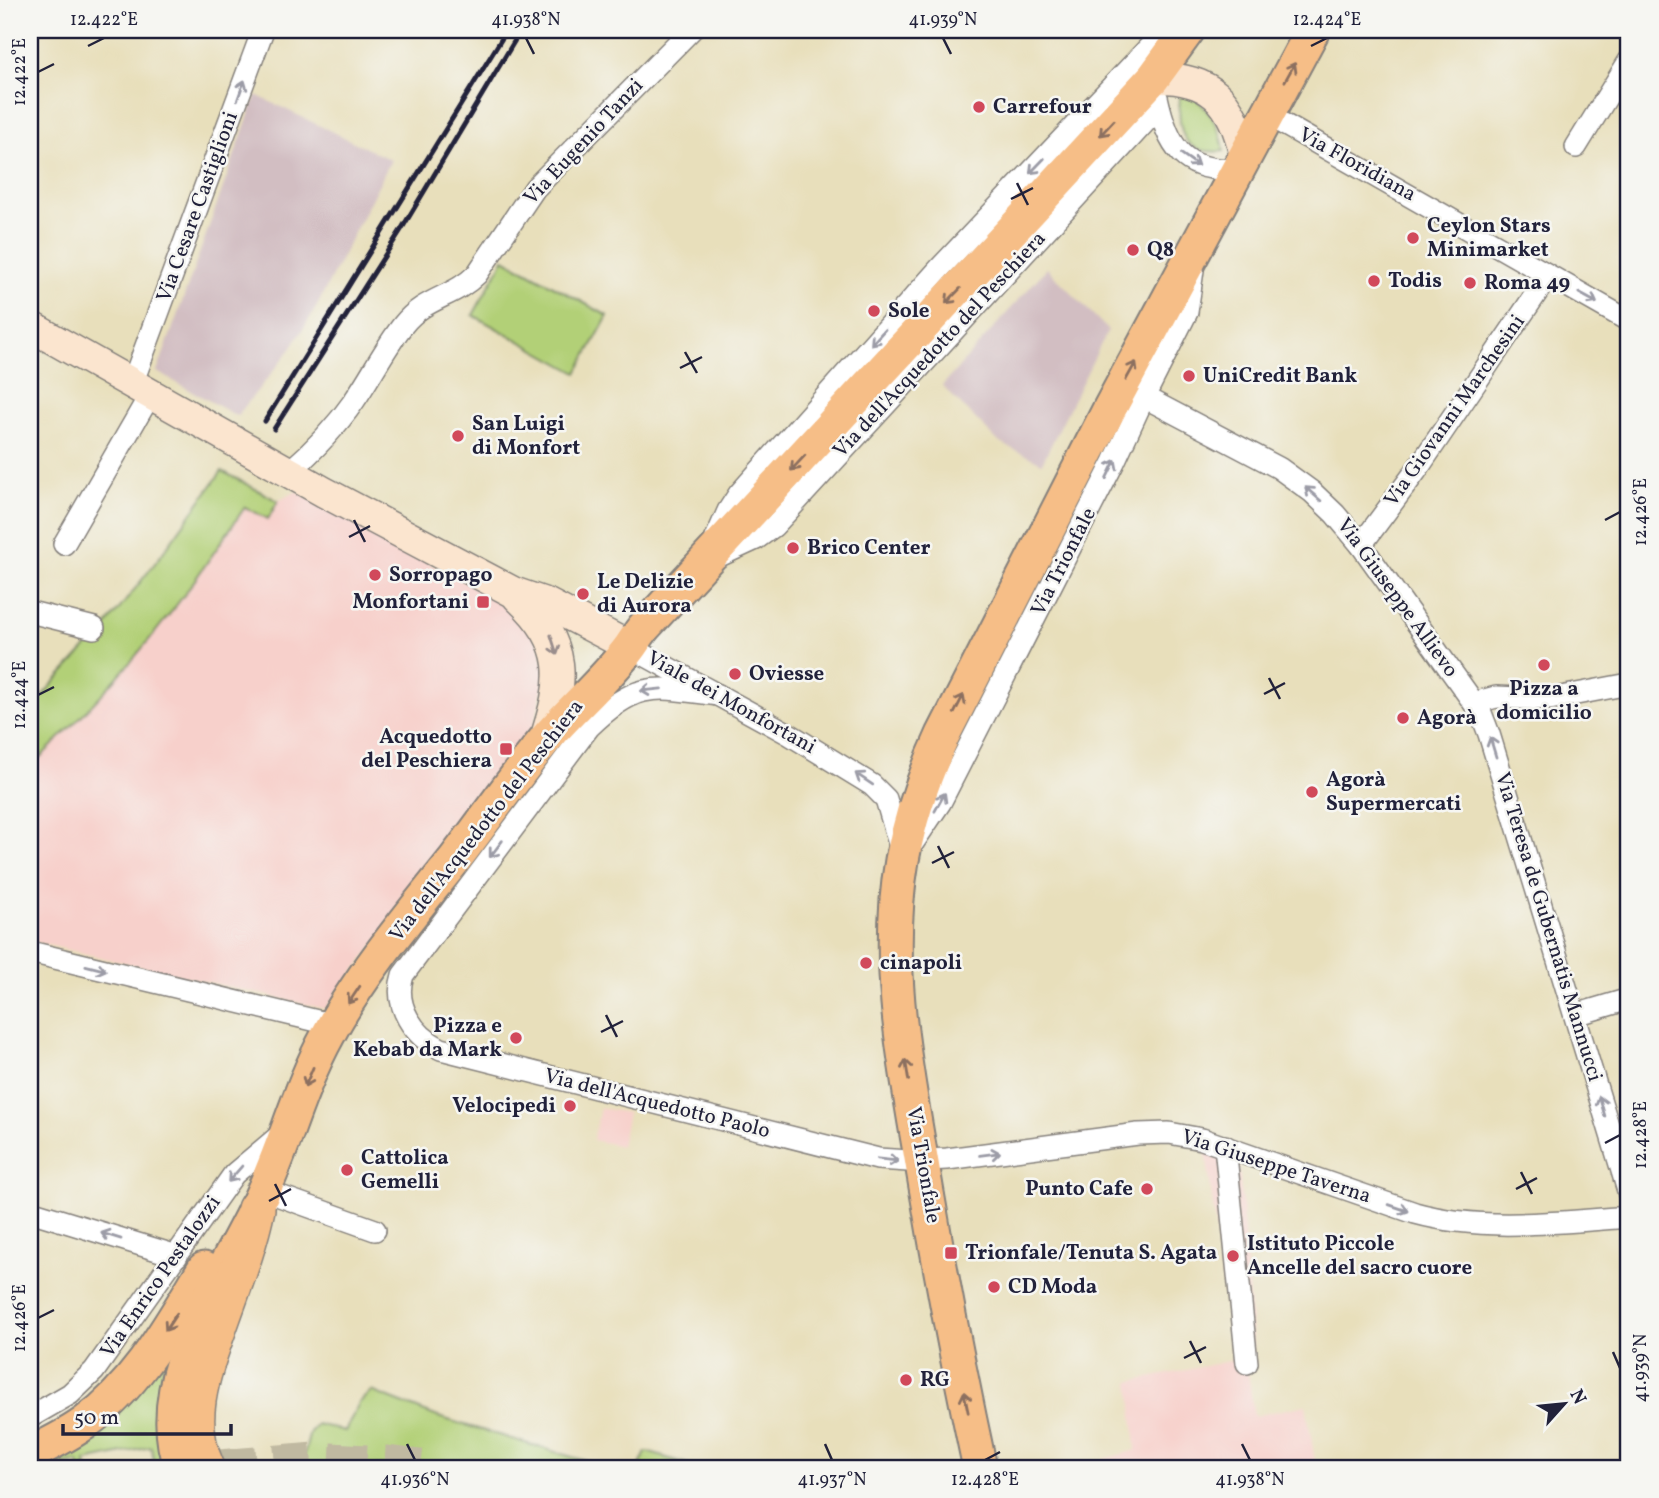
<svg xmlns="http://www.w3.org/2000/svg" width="1659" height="1498" font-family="Vollkorn,serif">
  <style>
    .built { fill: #f7d0cb }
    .industrial { fill: #d2bec2 }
    .green { fill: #b2d077; stroke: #6a7959; stroke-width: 2 }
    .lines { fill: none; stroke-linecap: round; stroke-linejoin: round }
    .highway-tunnel { stroke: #c0b9a1; stroke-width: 37; stroke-dasharray: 37 18; stroke-linecap: butt }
    .street-casing { stroke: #85807b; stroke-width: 24 }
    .secondary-casing { stroke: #85807b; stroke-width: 33 }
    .primary-casing { stroke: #85807b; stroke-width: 37 }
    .highway-casing { stroke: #85807b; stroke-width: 40 }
    .street { stroke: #fff; stroke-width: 21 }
    .secondary { stroke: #fbe5cf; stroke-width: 30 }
    .primary { stroke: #f6be87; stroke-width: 33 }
    .highway { stroke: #f6be87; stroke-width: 37 }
    .rail { stroke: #22223b; stroke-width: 5 }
    .oneway { stroke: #8c7061 }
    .oneway2 { stroke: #9c9ca7 }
    .oneway3 { stroke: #998d8c }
    .ticks { fill: none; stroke: #22223b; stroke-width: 2.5 }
    .poi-dot { fill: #d1495b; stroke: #f6f6f2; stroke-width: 2.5 }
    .labels { text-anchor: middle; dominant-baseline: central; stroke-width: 5; stroke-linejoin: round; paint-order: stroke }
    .poi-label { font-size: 21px; font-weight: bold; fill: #22223b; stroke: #f6f6f2; text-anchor: start }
    .street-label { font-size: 21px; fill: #22223b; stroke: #f6f6f2 }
    .neatline { fill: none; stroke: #22223b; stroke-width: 2.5 }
    .ticks-label { font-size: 18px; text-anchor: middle; fill: #22223b }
  </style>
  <rect width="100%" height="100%" fill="#f6f6f2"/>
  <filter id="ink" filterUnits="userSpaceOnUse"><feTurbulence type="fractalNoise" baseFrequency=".0143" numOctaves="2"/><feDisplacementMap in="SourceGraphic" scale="14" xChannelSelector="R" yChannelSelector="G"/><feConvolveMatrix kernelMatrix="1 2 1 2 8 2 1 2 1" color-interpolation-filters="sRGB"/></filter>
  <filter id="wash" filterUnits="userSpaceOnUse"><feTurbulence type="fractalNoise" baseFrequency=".00686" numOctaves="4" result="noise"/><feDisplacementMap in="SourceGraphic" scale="28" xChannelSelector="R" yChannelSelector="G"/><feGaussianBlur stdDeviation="1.57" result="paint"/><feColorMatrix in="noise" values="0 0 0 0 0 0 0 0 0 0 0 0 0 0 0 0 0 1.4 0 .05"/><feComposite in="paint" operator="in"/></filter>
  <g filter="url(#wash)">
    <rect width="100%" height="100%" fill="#e8dfbb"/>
    <g class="built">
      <path d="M297 491 505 604 525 618 540 645 546 674 529 745 325 1009 30 941V823L33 820 30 817V767L69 730 114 681 186 593 245 506 268 519 278 501Z"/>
      <path d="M600 1108 628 1113 621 1146 593 1140Z"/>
      <path d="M1238 1151 1254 1362 1247 1364 1254 1416 1306 1405 1316 1468H1073L1136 1450 1130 1382 1233 1360 1206 1153Z"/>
    </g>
    <g class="industrial">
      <path d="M256 95 391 160 317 306 291 349 237 416 157 372Z"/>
      <path d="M1047 268 1108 330 1042 463 1000 443 942 386Z"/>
    </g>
    <g class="green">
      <path d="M1180 91H1188C1207 108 1221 125 1224 151 1178 156 1178 127 1180 91Z"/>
      <path d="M504 259 608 316 577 373 473 315Z"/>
      <path d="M222 471 278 501 268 519 245 507C226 535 207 563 187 591 141 654 87 713 30 767V709L106 626 159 558Z"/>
      <path d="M170 1347C155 1388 152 1427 165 1468H156L151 1447 86 1461 87 1468H80L78 1462 36 1468Z"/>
      <path d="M371 1391 438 1417 609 1468 301 1466 310 1432 317 1424 345 1431 359 1403Z"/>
      <path d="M646 1452H647L700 1468H639Z"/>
    </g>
  </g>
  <g filter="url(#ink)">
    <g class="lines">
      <path class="highway-tunnel" d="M220 1468 314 1460 387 1464 421 1468"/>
      <g class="street-casing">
        <g id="street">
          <path d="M1157 97C1168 147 1183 173 1237 169"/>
          <path d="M1266 114 1629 321"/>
          <path d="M1576 147 1629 61"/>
          <path d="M132 384 263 30"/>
          <path d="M1144 397 1279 468 1312 492 1335 514 1361 545 1481 713 1489 734 1629 1194"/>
          <path d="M289 472C313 451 336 427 354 401 371 376 385 348 403 325 425 297 453 298 477 274L535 188 691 30"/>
          <path d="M716 538 728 511 739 494 940 268 1156 40 1170 30"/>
          <path d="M64 544 150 395"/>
          <path d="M1361 545 1416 471 1548 276"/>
          <path d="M717 557 756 539 774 526 1159 107"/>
          <path d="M30 612 94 628"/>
          <path d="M630 647 789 734 872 785 886 799 900 847"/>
          <path d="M718 695C656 687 638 679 589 727L403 975C393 1006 414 1036 441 1049L878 1159 908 1161 947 1159 1138 1134 1169 1133 1202 1139 1415 1213C1484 1232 1559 1222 1629 1217"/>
          <path d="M1474 703 1496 697 1550 699 1629 684"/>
          <path d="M913 843 940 803 1114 462 1144 397 1187 312 1193 270"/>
          <path d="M30 952 334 1025"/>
          <path d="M1575 1015 1629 999"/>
          <path d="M1225 1146 1247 1363"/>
          <path d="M263 1190 375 1230"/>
          <path d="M30 1211 177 1256"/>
          <path d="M30 1417 70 1394 94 1371 234 1174 285 1131"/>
        </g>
      </g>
      <g class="secondary-casing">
        <g id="secondary">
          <path d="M1153 78C1210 76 1233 100 1245 156"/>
          <path d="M30 326 324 492 513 592 548 604 630 647"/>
          <path d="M518 597C569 645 565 679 544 742"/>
        </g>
      </g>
      <g class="primary-casing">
        <g id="primary">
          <path d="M30 1454C49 1444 69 1435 86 1422 139 1383 170 1324 204 1269"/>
          <path d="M181 1468C149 1384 218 1284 254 1211 283 1155 297 1091 328 1035 360 975 412 913 455 859 485 820 513 779 544 741 571 709 605 681 630 647 635 640 639 633 645 626L1153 78 1188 30"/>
          <path d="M980 1468C960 1375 942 1281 926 1187 908 1079 883 970 902 860 910 817 925 774 943 735L1110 408 1313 30"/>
        </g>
      </g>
      <g class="highway-casing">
        <path id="highway" d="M206 1468C183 1419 203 1370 220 1322 233 1285 248 1248 256 1209"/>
      </g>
      <use href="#street" class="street"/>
      <use href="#secondary" class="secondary"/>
      <use href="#primary" class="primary"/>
      <use href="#highway" class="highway"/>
      <g class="rail">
        <path d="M265 421 507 30"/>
        <path d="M274 429 401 230 521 30"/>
      </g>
    </g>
    <defs><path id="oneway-shaft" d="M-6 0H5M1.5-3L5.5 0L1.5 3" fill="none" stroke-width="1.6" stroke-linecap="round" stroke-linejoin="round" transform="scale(1.75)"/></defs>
    <g class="oneway">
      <use href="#oneway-shaft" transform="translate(1290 72) rotate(-61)"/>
      <use href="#oneway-shaft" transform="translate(1107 128) rotate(133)"/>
      <use href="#oneway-shaft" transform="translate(953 296) rotate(134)"/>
      <use href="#oneway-shaft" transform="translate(1131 371) rotate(-61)"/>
      <use href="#oneway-shaft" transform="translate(798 463) rotate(133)"/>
      <use href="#oneway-shaft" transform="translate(959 704) rotate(-63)"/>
      <use href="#oneway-shaft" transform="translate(354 995) rotate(124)"/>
      <use href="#oneway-shaft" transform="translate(907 1070) rotate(-99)"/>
      <use href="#oneway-shaft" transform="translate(309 1077) rotate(113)"/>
      <use href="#oneway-shaft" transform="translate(171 1322) rotate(123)"/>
      <use href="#oneway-shaft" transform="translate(966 1402) rotate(-102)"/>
    </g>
    <g class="oneway2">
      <use href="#oneway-shaft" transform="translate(241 90) rotate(-70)"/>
      <use href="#oneway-shaft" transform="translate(1190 160) rotate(35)"/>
      <use href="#oneway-shaft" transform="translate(1037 166) rotate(134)"/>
      <use href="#oneway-shaft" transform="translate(1588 298) rotate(29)"/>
      <use href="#oneway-shaft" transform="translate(878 337) rotate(132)"/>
      <use href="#oneway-shaft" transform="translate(1111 469) rotate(-64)"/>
      <use href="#oneway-shaft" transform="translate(1313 494) rotate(-139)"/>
      <use href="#oneway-shaft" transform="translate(651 690) rotate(174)"/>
      <use href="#oneway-shaft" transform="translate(1493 747) rotate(-107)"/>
      <use href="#oneway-shaft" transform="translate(864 779) rotate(-146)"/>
      <use href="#oneway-shaft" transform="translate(940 802) rotate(-61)"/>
      <use href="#oneway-shaft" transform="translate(496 849) rotate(127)"/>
      <use href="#oneway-shaft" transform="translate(96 968) rotate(14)"/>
      <use href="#oneway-shaft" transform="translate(1602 1106) rotate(-106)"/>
      <use href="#oneway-shaft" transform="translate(990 1154) rotate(-8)"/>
      <use href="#oneway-shaft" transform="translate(888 1160) rotate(6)"/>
      <use href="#oneway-shaft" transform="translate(235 1174) rotate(131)"/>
      <use href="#oneway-shaft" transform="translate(1399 1208) rotate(19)"/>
      <use href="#oneway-shaft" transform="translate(111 1236) rotate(-163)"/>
    </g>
    <use class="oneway3" href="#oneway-shaft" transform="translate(554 645) rotate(72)"/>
  </g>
  <path class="ticks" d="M526 38 534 54M943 38 951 54M88 46 104 38M1311 46 1327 38M38 72 54 64M1017 183 1028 205M1011 199 1033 188M685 352 697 373M680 368 702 357M354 520 365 542M1605 520 1620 512M349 537 370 526M1269 678 1280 699M1264 694 1285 683M38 695 54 687M938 846 949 868M932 863 954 852M606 1015 617 1037M601 1032 623 1021M1605 1143 1620 1135M1521 1172 1532 1194M275 1184 286 1206M1516 1189 1537 1178M269 1201 291 1189M38 1318 54 1310M1190 1341 1201 1363M1613 1352 1620 1368M1184 1358 1206 1347M407 1444 415 1460M825 1444 832 1460M1242 1444 1250 1460M985 1460 1000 1452"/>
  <g class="poi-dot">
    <circle cx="979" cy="107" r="7"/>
    <circle cx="1413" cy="238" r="7"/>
    <circle cx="1133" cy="250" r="7"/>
    <circle cx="1374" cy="281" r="7"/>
    <circle cx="1470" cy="283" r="7"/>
    <circle cx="874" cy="311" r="7"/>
    <circle cx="1189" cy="376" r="7"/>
    <circle cx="458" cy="436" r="7"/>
    <circle cx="793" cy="548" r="7"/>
    <circle cx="375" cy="575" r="7"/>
    <circle cx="583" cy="594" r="7"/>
    <rect x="476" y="595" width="14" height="14" rx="3.5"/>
    <circle cx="1544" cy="665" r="7"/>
    <circle cx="735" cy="674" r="7"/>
    <circle cx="1403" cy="718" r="7"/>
    <rect x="499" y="742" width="14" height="14" rx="3.5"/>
    <circle cx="1312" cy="792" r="7"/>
    <circle cx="866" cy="963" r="7"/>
    <circle cx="516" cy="1038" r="7"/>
    <circle cx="570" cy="1106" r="7"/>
    <circle cx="347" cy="1170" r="7"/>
    <circle cx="1147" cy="1189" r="7"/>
    <rect x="944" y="1246" width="14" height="14" rx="3.5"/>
    <circle cx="1233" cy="1256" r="7"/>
    <circle cx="994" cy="1287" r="7"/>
    <circle cx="906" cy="1380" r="7"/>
  </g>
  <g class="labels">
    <g class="poi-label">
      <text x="993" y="107">Carrefour</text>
      <text x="1427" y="226">Ceylon Stars<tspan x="1427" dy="24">Minimarket</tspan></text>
      <text x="1147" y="250">Q8</text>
      <text x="1388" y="281">Todis</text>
      <text x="1484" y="283">Roma 49</text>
      <text x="888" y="311">Sole</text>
      <text x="1203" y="376">UniCredit Bank</text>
      <text x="472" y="424">San Luigi<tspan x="472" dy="24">di Monfort</tspan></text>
      <text x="807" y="548">Brico Center</text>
      <text x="389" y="575">Sorropago</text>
      <text x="597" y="582">Le Delizie<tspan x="597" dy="24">di Aurora</tspan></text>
      <text x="469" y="602" text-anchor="end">Monfortani</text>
      <text x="749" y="674">Oviesse</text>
      <text x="1544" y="689" text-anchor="middle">Pizza a<tspan x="1544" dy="24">domicilio</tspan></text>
      <text x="1417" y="718">Agorà</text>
      <text x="492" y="737" text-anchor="end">Acquedotto<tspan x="492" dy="24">del Peschiera</tspan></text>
      <text x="1326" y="780">Agorà<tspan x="1326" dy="24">Supermercati</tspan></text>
      <text x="880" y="963">cinapoli</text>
      <text x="502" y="1026" text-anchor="end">Pizza e<tspan x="502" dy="24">Kebab da Mark</tspan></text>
      <text x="556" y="1106" text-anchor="end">Velocipedi</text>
      <text x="361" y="1158">Cattolica<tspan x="361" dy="24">Gemelli</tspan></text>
      <text x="1133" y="1189" text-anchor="end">Punto Cafe</text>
      <text x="1247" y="1244">Istituto Piccole<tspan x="1247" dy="24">Ancelle del sacro cuore</tspan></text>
      <text x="965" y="1253">Trionfale/Tenuta S. Agata</text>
      <text x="1008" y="1287">CD Moda</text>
      <text x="920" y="1380">RG</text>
    </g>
    <g class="street-label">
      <text transform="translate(584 142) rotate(-47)">Via Eugenio Tanzi</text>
      <text transform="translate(1357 165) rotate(29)">Via Floridiana</text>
      <text transform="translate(198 207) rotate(-70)">Via Cesare Castiglioni</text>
      <text transform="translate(940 345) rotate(-47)">Via dell'Acquedotto del Peschiera</text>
      <text transform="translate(1455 411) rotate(-55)">Via Giovanni Marchesini</text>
      <text transform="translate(1064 562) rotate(-63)">Via Trionfale</text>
      <text transform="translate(1397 598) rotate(54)">Via Giuseppe Allievo</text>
      <text transform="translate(731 703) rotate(29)">Viale dei Monfortani</text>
      <text transform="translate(487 821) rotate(-52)">Via dell'Acquedotto del Peschiera</text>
      <text transform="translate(1548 927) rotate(73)">Via Teresa de Gubernatis Mannucci</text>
      <text transform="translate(657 1104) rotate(14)">Via dell'Acquedotto Paolo</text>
      <text transform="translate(923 1165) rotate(80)">Via Trionfale</text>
      <text transform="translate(1276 1167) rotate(18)">Via Giuseppe Taverna</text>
      <text transform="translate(161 1277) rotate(-55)">Via Enrico Pestalozzi</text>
    </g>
  </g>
  <rect width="1659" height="1498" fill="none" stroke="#f6f6f2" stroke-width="77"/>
  <g transform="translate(1564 1404) rotate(63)" stroke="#f6f6f2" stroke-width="5" paint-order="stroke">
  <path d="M0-5L12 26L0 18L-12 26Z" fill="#22223b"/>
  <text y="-10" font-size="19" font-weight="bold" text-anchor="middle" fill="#22223b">N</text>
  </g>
  <path d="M63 1424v10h168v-10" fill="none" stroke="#22223b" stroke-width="3.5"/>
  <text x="74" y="1424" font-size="21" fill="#22223b" stroke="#f6f6f2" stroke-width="5" paint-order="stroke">50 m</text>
  <rect x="38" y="38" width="1582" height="1422" class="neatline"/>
  <g class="ticks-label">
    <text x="104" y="25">12.422°E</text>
    <text x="526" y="25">41.938°N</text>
    <text x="943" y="25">41.939°N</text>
    <text x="1327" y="25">12.424°E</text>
    <text transform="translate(19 72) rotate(-90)" y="6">12.422°E</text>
    <text transform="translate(1640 512) rotate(-90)" y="6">12.426°E</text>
    <text transform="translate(19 695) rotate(-90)" y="6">12.424°E</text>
    <text transform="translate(1640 1135) rotate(-90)" y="6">12.428°E</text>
    <text transform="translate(19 1318) rotate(-90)" y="6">12.426°E</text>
    <text transform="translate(1640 1368) rotate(-90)" y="6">41.939°N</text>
    <text x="415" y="1485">41.936°N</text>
    <text x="832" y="1485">41.937°N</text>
    <text x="985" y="1485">12.428°E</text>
    <text x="1250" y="1485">41.938°N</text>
  </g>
</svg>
